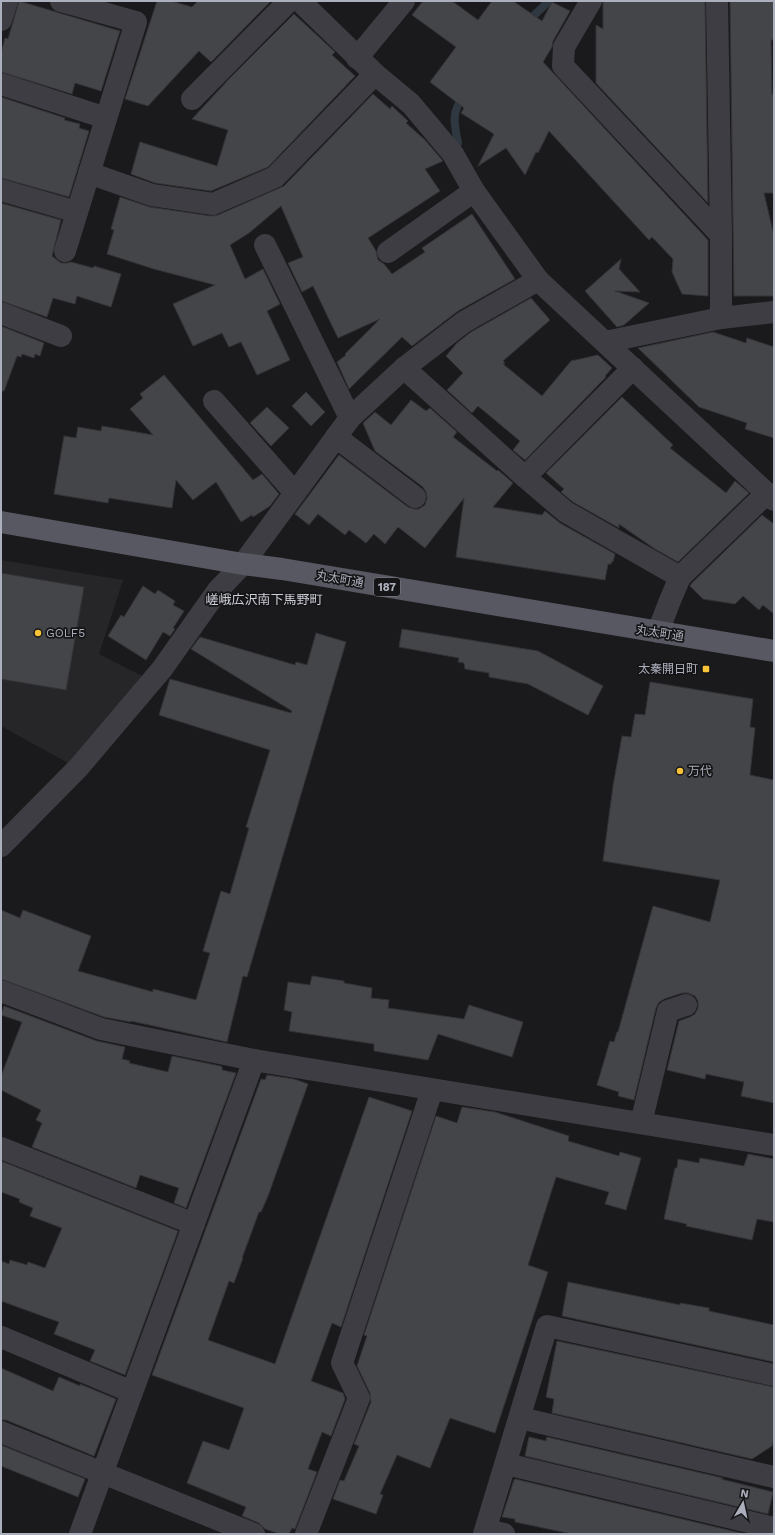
<svg xmlns="http://www.w3.org/2000/svg" width="775" height="1535" font-family="'Work Sans','Noto Sans JP',sans-serif">
  <style>
    .built { fill: #262629 }
    .lines { fill: none; stroke-linecap: round; stroke-linejoin: round }
    .stream { stroke: #2f3841; stroke-width: 8 }
    .building { fill: #444549; stroke: #343438 }
    .minor { stroke: #3d3d43; stroke-width: 22 }
    .major { stroke: #575861; stroke-width: 22 }
    .poi-dot { fill: #f8c337; stroke: #151517; stroke-width: 1.5 }
    .labels { text-anchor: middle; dominant-baseline: central; stroke-width: 3.5; stroke-linejoin: round; paint-order: stroke }
    .shield { fill: #151517; stroke: #7f828a; stroke-width: 1 }
    .shield-label { font-size: 11px; font-weight: bold; fill: #acb0bc }
    .street-label { font-size: 12px; fill: #acb0bc; stroke: #151517 }
    .poi-label { font-size: 12px; fill: #acb0bc; stroke: #151517; text-anchor: start }
    .neighbourhood-label { font-size: 13px; fill: #cdcfd8; stroke: #151517 }
  </style>
  <rect width="100%" height="100%" fill="#1a1a1c"/>
  <path class="built" d="M1 560 123 580 99 654 146 678 68 763 1 726Z"/>
  <g class="lines">
    <g class="stream">
      <path d="M526 23 549 1"/>
      <path d="M458 143C454 123 451 112 464 96"/>
    </g>
  </g>
  <g class="building">
    <path d="M19 1 120 31 101 91 75 83 72 94 1 72V53L5 38 8 39Z"/>
    <path d="M157 1H171L192 7 198 1H271L211 62 199 51 148 106 125 99Z"/>
    <path d="M423 1H452L478 20 492 1H513L542 21 552 2 570 11 553 41 552 47 543 62 708 240V296L682 294 672 272 673 259 652 237 649 240 549 131 538 153 536 152 525 175 506 148 478 166 494 134 461 113 464 108 430 82 456 47 412 15Z"/>
    <path d="M603 1H705L708 203 596 83V25L603 29Z"/>
    <path d="M730 1H774V40H771L772 94H774V193H764L774 236V296H734Z"/>
    <path d="M294 14 335 52 332 55 355 76 268 167 211 191 155 183 131 174 140 142 217 166 228 130 192 119 229 79Z"/>
    <path d="M373 94 390 109 392 106 408 121 406 123 425 140 443 161 425 169 440 191 368 238 376 251 378 260 384 264 392 274 425 252 422 248 472 214 515 279 458 311 412 346 402 337 349 389 337 362 346 355 345 354 380 319 338 338 313 286 302 292 288 263 303 257 281 206 249 233 230 245 245 279 263 269 280 304 267 311 290 360 257 375 241 342 229 347 222 333 193 346 173 304 215 285 154 269 107 254 114 230 111 229 120 197 150 207 211 216 218 215 284 186Z"/>
    <path d="M1 97 65 118 64 120 80 124 79 128 89 131 69 197 1 178Z"/>
    <path d="M1 203 61 220 52 256 61 263H67L71 262 93 268 94 266 121 274 111 307 77 296 75 304 53 298 47 317 1 301Z"/>
    <path d="M621 259 619 269 640 292 615 291 649 303 624 325 617 327 585 291Z"/>
    <path d="M531 298 550 320 503 361 505 363 503 364 542 396 571 361 598 355 612 368 605 376 606 377 525 460 513 450 520 441 478 406 472 413 447 390 463 373 446 356 457 343 471 332Z"/>
    <path d="M1 326 44 343 40 356 35 354 34 358 22 354 21 357 17 356 4 391H1Z"/>
    <path d="M713 332 746 343 747 338 774 347V438L745 429 747 423 699 407 638 348Z"/>
    <path d="M164 375 253 480 262 474 279 494 270 506 253 517 252 515 241 522 216 482 193 500 176 480 172 508 109 498 108 503 54 494 64 436 76 438 78 427 101 431 102 426 153 435 130 409 143 398 140 394Z"/>
    <path d="M306 392 325 412 311 426 292 406Z"/>
    <path d="M622 397 673 445 670 448 726 493 735 481 749 493 678 562 655 549 619 524V528L573 502 561 492 564 489 546 473Z"/>
    <path d="M411 400 426 411 430 408 457 432 453 437 497 471 498 470 513 483 493 507 542 515 545 511 560 523 615 554 613 562 612 561 611 564H608L605 580 456 557 464 498 425 548 398 527 385 544 374 534 366 543 349 530 345 535 318 514 309 525 295 514 339 455 408 507 414 509H419L425 505 427 498 426 492 423 487 375 451 363 423 375 412 391 425Z"/>
    <path d="M267 407 289 428 271 446 250 423Z"/>
    <path d="M762 515 774 524V614L763 605 759 610 743 596 735 604 703 599 690 586 691 584Z"/>
    <path d="M1 573 84 587 66 690 1 679Z"/>
    <path d="M143 586 155 594 158 590 175 601 173 605 184 611 173 628 175 629 170 636 163 632 146 660 108 636 121 615 124 617Z"/>
    <path d="M402 629 538 651 603 686 588 715 528 684 489 677V673L465 669 464 663 458 662 459 658 399 647Z"/>
    <path d="M316 633 346 642 247 977 243 976 227 1042 131 1021V1022L104 1017 1 979V910L20 918 23 910 91 936 78 971 153 992V989L196 1000 210 953 203 951 221 891 230 894 249 828 246 827 270 750 159 715 170 679 291 713 292 711 191 649 200 637 295 665 296 662 307 665Z"/>
    <path d="M650 682 753 699 750 727 755 728 750 775 774 780V1103L741 1096 744 1082 706 1074 705 1079 667 1070 679 1021 690 1017 695 1014 698 1008V1001L695 996 688 993H682L664 999 659 1002 656 1008 634 1100 618 1096 619 1092 597 1085 610 1041 614 1042 617 1032H618L653 906 710 922 720 880 603 861 613 786 622 736 631 737 635 714 645 715Z"/>
    <path d="M312 976 344 981V983L372 988 371 998 389 1000 388 1008 464 1019 469 1005 523 1022 512 1057 438 1034 428 1060 374 1051V1044L289 1031 292 1012 284 1010 288 982 310 985Z"/>
    <path d="M4 1006 97 1041 125 1047 122 1059 130 1061 129 1063 168 1072 172 1056 220 1066 222 1067V1070L236 1073 186 1208 174 1203 179 1188 140 1175 136 1188 32 1147 42 1123 36 1120 41 1110 1 1090V1076L22 1022 1 1015Z"/>
    <path d="M267 1075 294 1079 308 1084 268 1196 261 1212H259L242 1258H243L234 1283 229 1281 208 1340 275 1364 369 1097 412 1111 341 1327 332 1323 311 1381 343 1393 345 1399 331 1436 322 1432 308 1469 317 1472 295 1529 292 1528 289 1534H280L265 1529 259 1523 242 1516 246 1507 187 1483 203 1441 229 1450 244 1408 152 1375 261 1079 265 1080Z"/>
    <path d="M462 1107 495 1112 569 1136 568 1141 619 1156 620 1152 641 1158 626 1210 605 1204 609 1192 556 1177 528 1265 548 1272 495 1433 450 1418 430 1468 397 1455 380 1494 383 1495 376 1514 333 1499 340 1480 344 1481 359 1446 354 1444 371 1402 370 1393 357 1366 367 1336 364 1335 436 1116 457 1123Z"/>
    <path d="M748 1154 774 1159V1222L757 1219 752 1240 686 1226 687 1224 664 1219 675 1168H677L678 1159 699 1163 700 1158 744 1166Z"/>
    <path d="M1 1161 178 1231 125 1375 90 1361 95 1350 54 1334 59 1322 1 1301V1261L9 1264 10 1260 27 1265 28 1262 45 1268 62 1228 30 1216 33 1208 19 1202 20 1199 1 1192Z"/>
    <path d="M568 1282 680 1305V1303L709 1308V1311L774 1325V1362L562 1316Z"/>
    <path d="M557 1341 774 1387V1438L772 1446 752 1459 552 1413 554 1399 546 1397Z"/>
    <path d="M1 1368 53 1391 59 1377 80 1386V1384L116 1399 94 1456 6 1420H1Z"/>
    <path d="M529 1437 546 1441 547 1437 723 1478 721 1479 773 1492 768 1514 525 1456Z"/>
    <path d="M1 1445 85 1479 78 1497 1 1466Z"/>
    <path d="M515 1479 745 1534H572L515 1522V1519L502 1517 514 1480Z"/>
  </g>
  <g class="lines">
    <g class="minor">
      <path d="M61 1 136 22 65 251"/>
      <path d="M300 1 375 74 411 104 453 154 474 191 538 280 774 500"/>
      <path d="M591 1 564 47 563 66 721 235V318"/>
      <path d="M717 1 721 235"/>
      <path d="M1 20 7 1"/>
      <path d="M357 58 404 1"/>
      <path d="M1 84 106 118"/>
      <path d="M192 99 289 1"/>
      <path d="M89 173 152 195 213 204 275 177 375 74"/>
      <path d="M1 190 77 212"/>
      <path d="M265 245 350 418"/>
      <path d="M388 252 474 191"/>
      <path d="M1 313 61 336"/>
      <path d="M605 342 721 318 774 312"/>
      <path d="M404 368 525 477 633 368"/>
      <path d="M214 401 295 493"/>
      <path d="M336 437 415 497"/>
      <path d="M525 477 566 512 680 577"/>
      <path d="M658 632 669 603 680 577 767 493"/>
      <path d="M1 846 78 768 162 669 218 590 243 564 350 418 404 368 464 322 538 280"/>
      <path d="M1 991 101 1029 254 1060 774 1145"/>
      <path d="M641 1123 668 1011 686 1005"/>
      <path d="M1 1148 194 1224"/>
      <path d="M1 1337 132 1392"/>
      <path d="M520 1418 774 1477"/>
      <path d="M1 1432 254 1534"/>
      <path d="M506 1464 774 1528"/>
      <path d="M486 1530 504 1534"/>
      <path d="M80 1534 254 1060"/>
      <path d="M306 1534 359 1398 342 1363 432 1090"/>
      <path d="M484 1534 547 1326 774 1375"/>
    </g>
    <path class="major" d="M1 522 243 564 282 569 774 651"/>
  </g>
  <g class="poi-dot">
    <circle cx="38" cy="633" r="4"/>
    <rect x="702" y="665" width="8" height="8" rx="2"/>
    <circle cx="680" cy="771" r="4"/>
  </g>
  <g class="labels">
    <rect class="shield" x="374" y="578" width="26" height="18" rx="3"/>
    <g class="shield-label">
      <text x="387" y="587">187</text>
    </g>
    <g class="street-label">
      <text transform="translate(340 579) rotate(10)">丸太町通</text>
      <text transform="translate(660 633) rotate(9)">丸太町通</text>
    </g>
    <g class="poi-label">
      <text x="46" y="633">GOLF5</text>
      <text x="698" y="669" text-anchor="end">太秦開日町</text>
      <text x="688" y="771">万代</text>
    </g>
    <g class="neighbourhood-label">
      <text x="264" y="599">嵯峨広沢南下馬野町</text>
    </g>
  </g>
  <rect width="775" height="1535" fill="none" stroke="#acb0bc" stroke-width="4"/>
  <g transform="translate(743 1503) rotate(9)" stroke="#151517" stroke-width="3" paint-order="stroke">
  <path d="M0-3L7 15L0 10L-7 15Z" fill="#acb0bc"/>
  <text y="-6" font-size="11" font-weight="bold" text-anchor="middle" fill="#acb0bc">N</text>
  </g>
</svg>
